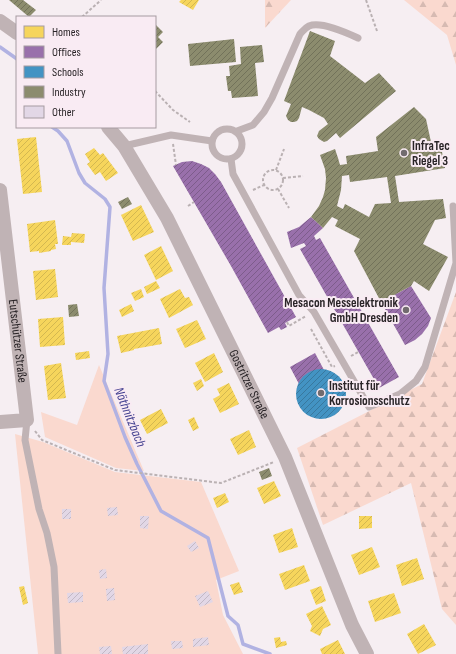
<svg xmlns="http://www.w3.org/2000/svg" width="456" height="654" font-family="'Sofia Sans Condensed',sans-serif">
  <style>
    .green { fill: #fad9cf }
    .forest { fill: url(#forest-firs) }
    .homes { fill: url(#homes-hatch) }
    .offices { fill: url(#offices-hatch) }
    .schools { fill: url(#schools-hatch) }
    .industry { fill: url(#industry-hatch); fill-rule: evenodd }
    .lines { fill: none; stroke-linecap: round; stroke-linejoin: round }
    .stream { stroke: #b1b2e2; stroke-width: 3.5 }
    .building { fill: url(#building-hatch) }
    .path { stroke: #bab1b3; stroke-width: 2; stroke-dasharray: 3 2; stroke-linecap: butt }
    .service { stroke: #c0b3b5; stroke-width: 7 }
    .minor { stroke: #c0b3b5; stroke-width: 14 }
    .poi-dot { fill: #716b6e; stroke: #f9ebf3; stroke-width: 1.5 }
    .labels { text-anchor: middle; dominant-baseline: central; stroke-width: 4; stroke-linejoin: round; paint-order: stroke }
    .poi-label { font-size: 13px; font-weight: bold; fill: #292427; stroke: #f9ebf3; text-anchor: start }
    .street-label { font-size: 13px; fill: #292427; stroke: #f9ebf3 }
    .water-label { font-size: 14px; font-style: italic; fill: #413f8f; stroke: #f9ebf3 }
  </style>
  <defs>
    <pattern id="forest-firs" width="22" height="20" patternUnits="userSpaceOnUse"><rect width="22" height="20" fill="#fad9cf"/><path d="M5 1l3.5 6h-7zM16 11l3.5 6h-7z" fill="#d6bab2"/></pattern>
    <pattern id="homes-hatch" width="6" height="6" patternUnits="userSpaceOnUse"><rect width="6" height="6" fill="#f6d55c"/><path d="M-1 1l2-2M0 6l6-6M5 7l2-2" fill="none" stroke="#d3b750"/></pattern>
    <pattern id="offices-hatch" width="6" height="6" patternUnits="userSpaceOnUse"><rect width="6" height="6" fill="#9970ab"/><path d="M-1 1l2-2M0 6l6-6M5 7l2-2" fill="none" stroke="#7d5c8b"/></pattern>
    <pattern id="schools-hatch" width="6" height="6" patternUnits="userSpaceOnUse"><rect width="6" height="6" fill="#4393c3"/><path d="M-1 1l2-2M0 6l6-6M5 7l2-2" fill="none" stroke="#38789e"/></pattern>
    <pattern id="industry-hatch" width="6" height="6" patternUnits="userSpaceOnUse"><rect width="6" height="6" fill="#8c8c6e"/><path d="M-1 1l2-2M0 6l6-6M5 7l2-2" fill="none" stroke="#72725a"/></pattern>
    <pattern id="building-hatch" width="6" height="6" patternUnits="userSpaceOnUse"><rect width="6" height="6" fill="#e2d7e6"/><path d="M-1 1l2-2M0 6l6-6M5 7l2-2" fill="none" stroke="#c2b8c5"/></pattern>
  </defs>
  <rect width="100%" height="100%" fill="#f6eef2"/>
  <g class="green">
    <path d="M99 365 144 471 116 468 45 437 41 412 77 425Z"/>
    <path d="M15 434 43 442 115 472 201 482 239 571 216 580 223 615 243 654H38Z"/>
  </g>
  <g class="forest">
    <path d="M265 0H291L265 28Z"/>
    <path d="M404 0H456V65L447 35Z"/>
    <path d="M456 292V625L442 609 411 483 323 525 297 448 422 384Z"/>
  </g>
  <g class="homes">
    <path d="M181 0H199L193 10 179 2Z"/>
    <path d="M36 137 42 192 23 194 17 139Z"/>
    <path d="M94 148 100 155 103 153 118 173 106 181 100 172 95 175 87 164 90 162 85 154Z"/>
    <path d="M141 205 154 232 133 241 121 215Z"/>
    <path d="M55 220 58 244H55L56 249 51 250V251L39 253V251L30 252 27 224Z"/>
    <path d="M72 233 85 234 84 243 71 242V245H62L63 236 71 237Z"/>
    <path d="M161 246 173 271 156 280 144 255Z"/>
    <path d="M55 269 58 297 36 300 33 271Z"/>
    <path d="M156 281 160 288 147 294 144 287Z"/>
    <path d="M141 289 144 297 135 301 131 293Z"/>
    <path d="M180 289 185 298 189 297 193 305 169 318 160 299Z"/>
    <path d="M131 304 134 311 122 317 119 310Z"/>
    <path d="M63 317 65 345 40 347 38 319Z"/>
    <path d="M197 320 206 339 185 348 176 329Z"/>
    <path d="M159 328 162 344 134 349V350L121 353 117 336Z"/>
    <path d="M89 351 90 358 76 360 75 353Z"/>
    <path d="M214 353 223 372 205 382 195 363Z"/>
    <path d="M61 363 66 398 48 400 44 366Z"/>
    <path d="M201 379 204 386 197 391 193 383Z"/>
    <path d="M229 383 239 404 220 413 213 399 220 395 217 389Z"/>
    <path d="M161 409 168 423 147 434 140 420Z"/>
    <path d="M194 417 199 428 193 431 188 420Z"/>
    <path d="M249 430 256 447 238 455 230 439Z"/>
    <path d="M274 481 281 496 264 504 257 488Z"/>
    <path d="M225 493 229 502 217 508 213 498Z"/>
    <path d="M359 516H372V528L359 529Z"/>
    <path d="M292 528 298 547 279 553 273 535Z"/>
    <path d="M372 547 380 567 359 575 351 555Z"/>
    <path d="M417 558 424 579 402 586 396 565Z"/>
    <path d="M304 565 310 581 285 590 279 574Z"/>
    <path d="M239 582 243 592 234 595 230 585Z"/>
    <path d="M24 586 28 603 23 605 19 587Z"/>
    <path d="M321 586 326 601 316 605 310 590Z"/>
    <path d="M394 593 401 613 375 622 368 601Z"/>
    <path d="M322 606 331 625 323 629 320 636 310 631 312 626 306 614Z"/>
    <path d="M424 624 436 645 418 654 407 634Z"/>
    <path d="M280 637 281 642 286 641 287 645 276 648 274 638Z"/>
    <path d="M338 640 345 654H322L320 649Z"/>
  </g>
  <g class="offices">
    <path d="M192 161 201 164 209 168 215 174 221 182 296 317 285 323 287 327 281 330 279 327 268 333 231 266 173 166 182 162Z"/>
    <path d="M311 217 323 228 314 236 316 240 320 238 399 377 379 388 300 249 306 246 304 243 291 248 287 232 299 227Z"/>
    <path d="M411 286 431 318 428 326 422 334 415 340 405 345 381 302Z"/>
    <path d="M315 353 324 370 314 371 307 374 301 380 299 384 290 367Z"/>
  </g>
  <circle class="schools" cx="321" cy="394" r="25"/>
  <g class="industry">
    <path d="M9 0H23L36 10 29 17Z"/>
    <path d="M155 25H156L163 32 158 37 163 42 155 50Z"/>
    <path d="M310 31 335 41 330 56 365 83 379 73 396 91 340 138 336 133 327 141 324 142 319 139 317 136 319 131 328 124 324 118 309 110 302 107 299 118 297 121 294 122H291L288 120 286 116 291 104 284 101Z"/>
    <path d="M234 39 236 62 190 66 188 44Z"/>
    <path d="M262 45 264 62 255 63 258 96 232 98 231 91H228L226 76H230L229 66 241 64 240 47Z"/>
    <path d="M414 107 426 119 431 142 440 141 445 168 395 176 399 202 443 199 446 218 435 220 423 244 448 257 429 291 414 281 411 286 381 302 354 251 360 239 335 226 338 220 332 217 323 228 311 217 319 206 323 197 325 190 326 178 325 169 320 155 335 149 338 158 340 165 347 164 346 156 378 151 376 137ZM349 175 350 182 387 177 391 203 375 204 369 217 345 204 343 209 337 206 341 190 342 176Z"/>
    <path d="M128 197 132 204 122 209 118 202Z"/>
    <path d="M77 304 79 316 69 317 68 305Z"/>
    <path d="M269 468 272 476 262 480 259 472Z"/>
  </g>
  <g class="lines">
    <g class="stream">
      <path d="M0 47 17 59"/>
      <path d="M52 127 58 131 67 141 79 173 85 183 105 199 110 207 104 288 108 354 104 381 125 437 137 464 161 511 208 538 228 616 238 625 243 644 270 654"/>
    </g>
  </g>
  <g class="building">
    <path d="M117 507 118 515 108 516 107 508Z"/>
    <rect x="62" y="509" width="9" height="10"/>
    <path d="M140 516H149L148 529 140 528Z"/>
    <path d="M195 541 199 548 191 552 187 546Z"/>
    <path d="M106 569 107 578 100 579 99 570Z"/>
    <path d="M114 588 115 600 107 601 106 589Z"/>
    <path d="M208 591 213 602 200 607 195 596Z"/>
    <path d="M83 592V602L68 603 67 593Z"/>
    <path d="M208 637 209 645 193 647V639Z"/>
    <path d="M171 641H182L183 648 172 649Z"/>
    <path d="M148 644V654H123L122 647Z"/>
    <path d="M111 646 112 654H100L99 647Z"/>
  </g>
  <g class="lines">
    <g class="path">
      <path d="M366 0 377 31"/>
      <path d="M82 17 101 0"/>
      <path d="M155 91 173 110 190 122"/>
      <path d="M173 144 176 165"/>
      <circle cx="273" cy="180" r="10"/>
      <path d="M276 170 284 149"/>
      <path d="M283 178 303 176"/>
      <path d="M278 189 289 208"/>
      <path d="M253 190 264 185"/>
      <path d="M188 206 194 202"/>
      <path d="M287 322 289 326 306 316"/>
      <path d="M311 329 332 367 335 366"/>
      <path d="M351 356 358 352"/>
      <path d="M35 431 42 440 115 470 221 483 274 462"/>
    </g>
    <g class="service">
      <circle cx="227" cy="144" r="15"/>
      <path d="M237 131 253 125 264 112 272 98 300 34C303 31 305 28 309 26 321 21 347 33 358 38"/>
      <path d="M124 146 171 135 212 141"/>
      <path d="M231 159 233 174 299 295 314 312 369 407 400 394 416 381 425 367 456 263 453 206"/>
      <path d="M27 420 25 440 39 509 47 533 54 567 58 654"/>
    </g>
    <g class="minor">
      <path d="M0 21 17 33"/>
      <path id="s1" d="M108 127 124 146 167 218 285 457 352 625 367 654"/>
      <path id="s2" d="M0 190 27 420 0 422"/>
    </g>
  </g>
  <g class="poi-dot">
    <circle cx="404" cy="153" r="4"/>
    <circle cx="406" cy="310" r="4"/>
    <circle cx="321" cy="393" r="4"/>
  </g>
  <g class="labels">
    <g class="poi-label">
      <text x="412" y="146">InfraTec<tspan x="412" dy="15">Riegel 3</tspan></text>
      <text x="398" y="303" text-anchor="end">Mesacon Messelektronik<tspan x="398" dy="15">GmbH Dresden</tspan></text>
      <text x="329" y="386">Institut für<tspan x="329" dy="15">Korrosionsschutz</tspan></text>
    </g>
    <g class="street-label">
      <text stroke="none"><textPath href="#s2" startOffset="152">Eutschützer Straße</textPath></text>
      <text stroke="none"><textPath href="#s1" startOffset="294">Gostritzer Straße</textPath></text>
    </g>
    <g class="water-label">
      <text transform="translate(130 417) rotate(68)">Nöthnitzbach</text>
    </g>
  </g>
  <rect x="16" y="16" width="140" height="112" fill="#f9ebf3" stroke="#a69ba1"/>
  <rect x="24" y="26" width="20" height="12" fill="#f6d55c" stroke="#a69ba1"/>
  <text x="52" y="36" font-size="12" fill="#292427">Homes</text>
  <rect x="24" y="46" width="20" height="12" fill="#9970ab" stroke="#a69ba1"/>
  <text x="52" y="56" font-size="12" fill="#292427">Offices</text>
  <rect x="24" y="66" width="20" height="12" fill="#4393c3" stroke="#a69ba1"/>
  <text x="52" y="76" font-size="12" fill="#292427">Schools</text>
  <rect x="24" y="86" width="20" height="12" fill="#8c8c6e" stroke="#a69ba1"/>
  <text x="52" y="96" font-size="12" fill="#292427">Industry</text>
  <rect x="24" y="106" width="20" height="12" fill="#e2d7e6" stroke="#a69ba1"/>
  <text x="52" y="116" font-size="12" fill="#292427">Other</text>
</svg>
